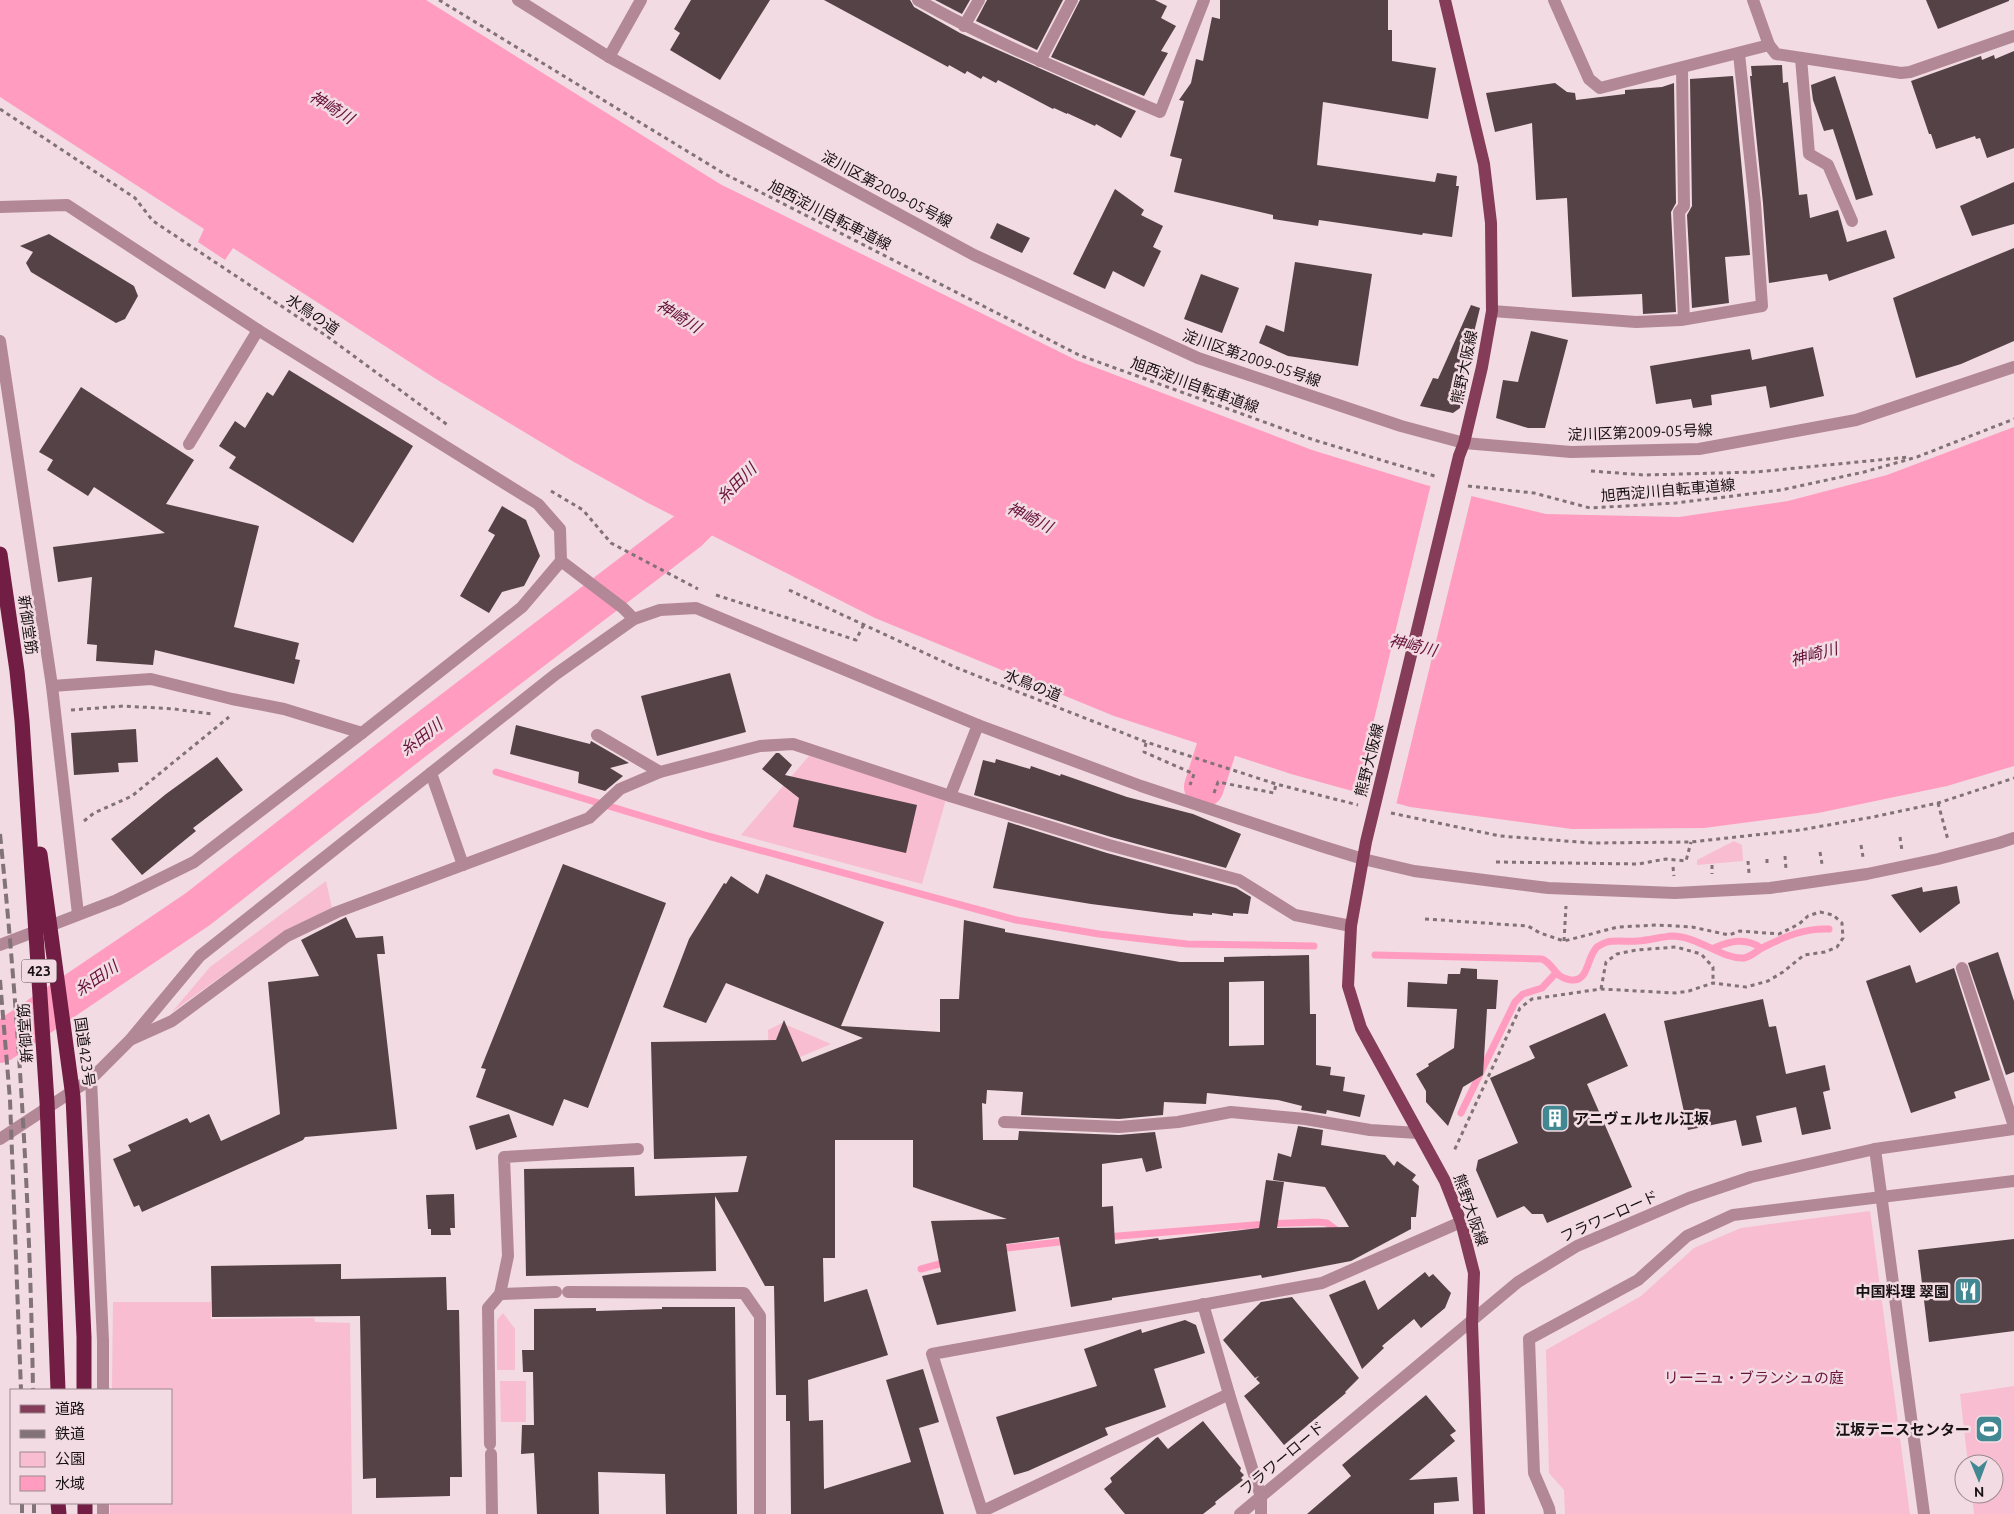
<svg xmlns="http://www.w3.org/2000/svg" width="2014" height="1514" font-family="Ubuntu,'Noto Sans JP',sans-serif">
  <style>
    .green { fill: #f8bdd0 }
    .water { fill: #ff9cbf }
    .pier { fill: #f2dbe2 }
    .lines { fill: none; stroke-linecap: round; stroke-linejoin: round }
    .stream { stroke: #ff9cbf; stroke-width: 7 }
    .river { stroke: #ff9cbf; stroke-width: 40 }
    .building { fill: #544247; fill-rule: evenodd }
    .path { stroke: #817276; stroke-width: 3; stroke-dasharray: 4 4; stroke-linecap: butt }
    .minor { stroke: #b38896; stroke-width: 12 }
    .major { stroke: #853c58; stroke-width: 12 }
    .highway { stroke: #721d43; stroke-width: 15 }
    .rail { stroke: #827378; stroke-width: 4; stroke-dasharray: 10 5; stroke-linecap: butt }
    .labels { text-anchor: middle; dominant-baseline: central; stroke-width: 5; stroke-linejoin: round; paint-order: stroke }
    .shield { fill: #f2dbe2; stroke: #594e51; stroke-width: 1 }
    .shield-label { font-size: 14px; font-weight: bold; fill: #181113 }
    .street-label { font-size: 15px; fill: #181113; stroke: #f2dbe2 }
    .poi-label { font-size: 15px; font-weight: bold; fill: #181113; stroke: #f2dbe2; text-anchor: end }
    .park-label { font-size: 15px; fill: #69143c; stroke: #f2dbe2 }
    .water-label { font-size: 16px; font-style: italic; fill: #661139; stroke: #f2dbe2 }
  </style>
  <rect width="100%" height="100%" fill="#f2dbe2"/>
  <g class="green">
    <path d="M809 756 946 799 922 884 741 835Z"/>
    <path d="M1734 841 1742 845 1743 861 1697 865V860Z"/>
    <path d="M326 881 332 908 283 932 172 1012 210 967Z"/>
    <path d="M782 1023 831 1044 769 1070 768 1030Z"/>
    <path d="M1870 1211 1910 1514H1565L1564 1490 1549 1473 1546 1350 1641 1296 1694 1248 1741 1228Z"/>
    <path d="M113 1302H211V1319L314 1318 315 1322 350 1323 352 1514H110V1503H171V1390H112Z"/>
    <path d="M503 1313 515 1329V1370H497V1320Z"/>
    <path d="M500 1381H526V1422H501Z"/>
    <path d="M2014 1386V1514H1974L1972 1494H1994V1464H1968L1960 1394Z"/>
  </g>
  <path class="water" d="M0 0H426L720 184 1076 360 1312 450 1426 485 1546 514 1679 517 1788 501 1887 475 2014 427V766L1947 786 1818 813 1704 828 1572 829 1410 807 1291 774 1114 716 875 618 648 503 574 462 436 379 233 248 225 260 198 242 204 229 0 97Z"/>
  <path class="pier" d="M1431 484 1472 494 1396 805 1356 794Z"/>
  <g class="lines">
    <g class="stream">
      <path d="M496 772 708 836 1016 920 1099 934 1187 944 1314 946"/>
      <path d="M1714 948C1730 941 1746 937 1761 948"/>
      <path d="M1375 955 1542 959C1554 964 1554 978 1571 980 1589 982 1586 958 1597 947 1600 945 1604 943 1607 942 1617 940 1628 942 1638 941 1649 940 1661 937 1672 936 1698 936 1724 960 1744 958 1753 956 1757 950 1764 947 1786 936 1805 928 1829 929"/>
      <path d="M1461 1113 1515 1002 1523 994 1542 988 1555 974"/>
      <path d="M1106 1237 1266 1224 1318 1222 1327 1223 1339 1232"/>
      <path d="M999 1249 1068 1241"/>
      <path d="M921 1269 947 1262"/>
    </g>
    <g class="river">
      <path d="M1204 787 1233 696"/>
      <path d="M0 1043 198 909 409 744 688 531 732 487"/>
    </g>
  </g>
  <g class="building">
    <path d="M691 0H770L720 80 670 50 680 33 674 29Z"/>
    <path d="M824 0H910L914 7 960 33 1136 111 1121 138 1096 124 1095 126 1067 113V114L1054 108 1053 109 998 80 996 83 983 76 981 79 967 71 965 74 949 65 948 67Z"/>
    <path d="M935 0H970L962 14Z"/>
    <path d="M987 0H1063L1037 50 976 21Z"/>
    <path d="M1080 0H1155L1167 6 1161 18 1176 26 1161 51 1168 53 1144 96 1051 57Z"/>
    <path d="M1220 0H1388V30H1392V61L1436 68 1428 119 1323 102 1317 165 1435 182 1437 173 1457 176 1456 186H1459L1452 237 1423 233 1422 235 1319 220 1318 226 1273 219V215L1174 192 1182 159 1170 156 1184 101 1179 100 1191 83 1196 59 1203 61 1212 17 1220 19Z"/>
    <path d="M1926 0H2009V1L1938 29Z"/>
    <path d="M2014 51V148L1987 158 1980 138 1976 139 1975 136 1936 149 1931 134H1929L1911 81 1981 56 1982 60 1994 55 1995 59Z"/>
    <path d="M1782 65 1783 83 1788 82 1799 195 1807 194 1810 218 1838 210 1847 242 1886 230 1895 258 1829 281 1827 274 1769 283 1763 203 1750 76H1752L1751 66Z"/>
    <path d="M1733 76 1750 255 1725 257 1729 303 1692 308 1687 215 1692 206 1690 79Z"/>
    <path d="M1835 76 1873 195 1856 200 1833 129 1824 131 1813 100 1811 85Z"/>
    <path d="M1555 83 1567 92 1575 93 1576 100 1625 94V90L1662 87 1674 83 1676 203 1671 212 1676 312 1643 314 1642 294 1572 297 1567 198 1536 200 1532 123 1495 132 1486 93Z"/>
    <path d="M2014 182V224L1972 236 1960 206Z"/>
    <path d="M1115 189 1144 210 1141 215 1163 226 1153 247 1161 251 1144 287 1113 271 1105 289 1073 274Z"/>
    <path d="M997 223 1030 238 1022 253 990 238Z"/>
    <path d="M49 234 134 286 138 296 125 319 116 323 31 272 26 263 33 252 20 246Z"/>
    <path d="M2014 248V341L1961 364 1916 378 1893 298Z"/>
    <path d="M1295 262 1372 274 1358 366 1288 356 1259 343 1266 325 1284 332Z"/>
    <path d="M1201 274 1239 288 1222 333 1184 319Z"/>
    <path d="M1471 305 1480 308 1461 385 1463 386 1460 408 1453 413 1420 406 1433 378 1438 379Z"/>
    <path d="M1531 331 1568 340 1545 428H1528L1496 418 1503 380 1518 382Z"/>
    <path d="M1813 347 1824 396 1770 408 1766 386 1711 395 1712 405 1693 408 1691 399 1656 404 1650 366 1750 349 1752 360Z"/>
    <path d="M289 370 413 446 353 543 229 468 236 457 219 446 235 421 245 428 267 392 273 396Z"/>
    <path d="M81 387 194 460 166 504 259 526 234 627 299 643 295 659 300 660 294 684 155 650 153 665 96 661 97 645 87 644 92 577 58 582 53 547 165 533 94 487 88 496 47 470 53 460 39 452Z"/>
    <path d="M502 506 526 520 540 556 524 586 502 592 489 613 460 596 495 535 488 531Z"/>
    <path d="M730 673 746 732 657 756 641 696Z"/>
    <path d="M516 725 590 744 591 741 629 763 610 768 623 776 605 791 578 783 579 772 510 754Z"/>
    <path d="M136 729 138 762 118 763 119 772 74 775 71 733Z"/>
    <path d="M776 753H779L792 765 785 775 917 805 906 853 793 827 799 798 762 769Z"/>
    <path d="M217 757 243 790 193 828 196 831 142 875 111 839 166 794Z"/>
    <path d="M996 759 1030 769 1031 766 1060 776 1061 774 1127 797 1193 814 1241 834 1226 868 1111 837 974 795 983 760 995 763Z"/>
    <path d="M1008 822 1107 853 1236 888 1251 897 1248 914 1233 913V916L1212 913V915L1193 913V916L1170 914 1091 904 993 888Z"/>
    <path d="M563 864 666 903 588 1108 564 1099 553 1126 476 1097 486 1069 481 1068Z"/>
    <path d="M766 874 884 922 841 1026 940 1032V999H959L964 920 1005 929V932L1180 962H1224V957L1309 955 1310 1014H1316V1065L1331 1067 1330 1075 1345 1077 1343 1091 1365 1095 1360 1117 1327 1110 1326 1114 1301 1110 1302 1106 1278 1100 1207 1093 1206 1104 1164 1102 1163 1115 1119 1119 1021 1115 1023 1092 987 1090 986 1104 982 1103 983 1140H1018L1019 1131 1119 1135 1155 1132 1162 1168 1146 1172 1142 1158 1102 1164V1207L1113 1206 1115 1244 1158 1238 1159 1240 1259 1228 1266 1180 1284 1182 1277 1228 1349 1227 1325 1187 1273 1180 1278 1153 1291 1157 1298 1126 1323 1130 1321 1145 1385 1155 1394 1166 1397 1161 1416 1175 1412 1180 1419 1186 1416 1217H1411V1229L1351 1261 1262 1278 1261 1275 1112 1298V1300L1071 1307 1059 1237 1006 1244 1016 1311 937 1325 922 1276 941 1272 931 1221 1007 1219 913 1187V1140H835V1258H823L824 1302 867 1289 888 1355 808 1380 809 1421 823 1420 824 1489 911 1462 886 1380 923 1369 939 1422 919 1428 944 1514H791L790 1421H786V1395H776L774 1286H765L715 1196 716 1271 526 1276 524 1169 634 1167 635 1196 738 1192 747 1156 654 1159 651 1042 776 1040 784 1020 802 1062 863 1038 726 983 706 1023 663 1007 689 939 724 883 726 884 731 876 758 894ZM1264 981V1045L1229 1046V982Z"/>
    <path d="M1957 886 1960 903 1920 933 1891 895 1922 887 1923 892Z"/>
    <path d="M346 917 356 938 383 936 385 954H377L397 1129 305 1137 303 1140 142 1212 139 1205 134 1207 113 1159 131 1151 128 1145 187 1118 190 1123 209 1114 221 1141 280 1114 268 982 319 976 301 940Z"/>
    <path d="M1998 952 2014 1001V1072L2006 1075 1968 963Z"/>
    <path d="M1910 965 1916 983 1954 968 1990 1080 1954 1092 1956 1098 1911 1113 1866 981Z"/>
    <path d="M1461 968 1477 969V979L1498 980 1496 1009H1487L1483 1075 1463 1087 1448 1126 1426 1102V1091L1416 1074 1429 1066 1428 1064 1454 1048 1457 1009 1407 1007 1408 982 1447 984 1448 974H1460Z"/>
    <path d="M1763 999 1769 1027 1776 1026 1786 1074 1825 1065 1830 1090 1823 1092 1831 1129 1802 1135 1796 1107 1756 1116 1762 1142 1742 1146 1736 1120 1688 1130 1664 1021Z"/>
    <path d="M1605 1013 1628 1066 1587 1084 1632 1187 1547 1223 1543 1214H1532L1524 1206 1497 1218 1476 1170 1478 1160 1518 1143 1490 1078 1535 1058 1529 1046Z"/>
    <path d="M509 1114 517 1137 476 1150 469 1126Z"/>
    <path d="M454 1194 455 1228H450L451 1235H431V1229H428L426 1195Z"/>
    <path d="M2014 1239V1331L1929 1342 1918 1250Z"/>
    <path d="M341 1264V1279L446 1277 447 1310H459L462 1477H450V1496L376 1498V1478L363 1479 360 1316 212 1317 211 1266Z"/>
    <path d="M1425 1272 1429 1277 1433 1274 1451 1293 1445 1308 1421 1328 1414 1319 1382 1346 1384 1348 1362 1369 1329 1295 1365 1280 1378 1310Z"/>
    <path d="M1292 1297 1359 1378 1345 1392 1346 1393 1284 1445 1244 1396 1260 1383 1256 1379 1259 1376 1255 1378 1223 1340 1261 1302Z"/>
    <path d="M662 1307H735L737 1514H666L665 1474 598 1472 599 1514H537L534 1453 521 1454 522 1425H534L533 1372H523L522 1350H534V1309L596 1308V1311L662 1309Z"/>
    <path d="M1185 1320 1196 1325 1205 1353 1154 1369 1166 1407 1105 1428 1108 1435 1028 1471 1014 1475 996 1417 1097 1386 1084 1349 1141 1329 1142 1333Z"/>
    <path d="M1426 1395 1456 1431 1450 1435 1455 1441 1409 1480 1457 1477 1459 1501 1434 1503V1514H1307L1351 1476 1342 1465Z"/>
    <path d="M1203 1421 1241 1468 1240 1471 1244 1475 1241 1478 1243 1480 1215 1502 1216 1504 1203 1514H1125L1104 1489 1112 1482 1110 1478 1156 1438 1158 1437 1168 1449Z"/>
  </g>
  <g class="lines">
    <g class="path">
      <path d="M439 0 723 173 1079 355 1314 440 1438 477"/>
      <path d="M0 109 135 198 153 221 328 337 449 426"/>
      <path d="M1591 471 1644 475 1756 472 1909 457"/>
      <path d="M1468 486 1534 493 1590 508 1676 503 1781 490 1864 472 1917 457 2014 419"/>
      <path d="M551 491 583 510 611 543 698 589"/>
      <path d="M789 590 957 668 1146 742 1276 784 1358 805"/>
      <path d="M716 595 856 640 864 624"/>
      <path d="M71 710 124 706 174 709 212 714"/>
      <path d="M1146 743 1144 752 1194 774 1190 785"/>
      <path d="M1214 793 1218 782 1274 793 1276 784"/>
      <path d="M1938 803 1948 840"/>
      <path d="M1391 813 1500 836 1592 843 1691 842 1800 830 1873 817 1938 803 2014 778"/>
      <path d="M84 821 94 813 132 796 229 717"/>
      <path d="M1900 837 1902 851"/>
      <path d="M1861 845 1863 857"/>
      <path d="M1820 852 1822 864"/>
      <path d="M1785 856 1786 869"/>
      <path d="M1767 859V866"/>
      <path d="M1748 861 1749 873"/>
      <path d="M1496 862 1638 864 1666 859 1686 861 1691 842"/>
      <path d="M1712 865V874"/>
      <path d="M1673 867 1674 876"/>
      <path d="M1425 919 1528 926 1540 933 1564 941 1618 927 1657 925 1692 927 1729 935 1740 931 1779 934 1799 924 1808 916 1820 912 1833 915 1842 923 1843 938 1837 947 1825 952 1804 955 1783 972 1768 981 1746 987 1713 983 1689 991 1675 993 1601 989 1532 999 1520 1008 1454 1151"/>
      <path d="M1564 941 1566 906"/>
      <path d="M1601 989 1606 962 1617 954 1636 950 1676 947 1701 954 1713 967V983"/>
    </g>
    <g class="minor">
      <path d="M518 0 609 57 974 255 1198 358 1401 426 1464 443 1571 452 1699 449 1856 420 2014 367"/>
      <path d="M918 0C996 44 1078 77 1160 112L1204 0"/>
      <path d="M1554 0 1589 79 1600 88 1769 45"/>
      <path d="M1753 0 1769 45 1776 54 1901 73 1910 72 2014 36"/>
      <path d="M964 26 979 0"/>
      <path d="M609 57 641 0"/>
      <path d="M1801 58 1809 154 1828 165 1852 221"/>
      <path d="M1040 61 1072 0"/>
      <path d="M1682 68 1684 206 1679 212 1684 319"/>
      <path d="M0 207 67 205 258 330 538 504 560 529 561 561 522 607 362 733 194 862 117 900 0 945"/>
      <path d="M1492 311 1636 322 1681 320 1762 306 1755 204 1739 54"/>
      <path d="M0 341 52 686 78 914"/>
      <path d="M189 444 258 330"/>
      <path d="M561 561 623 608 634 619"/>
      <path d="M52 686 151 679 232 699 284 709 362 733"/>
      <path d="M597 735 660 772"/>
      <path d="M431 773 463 865"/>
      <path d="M950 796 978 725"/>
      <path d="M1962 968 2014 1126"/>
      <path d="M132 1039 172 1021 287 936 337 912 589 818 620 789 660 772 760 746 793 744 950 796 1109 845 1239 880 1295 915 1351 926"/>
      <path d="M91 1079 103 1341V1390"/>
      <path d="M1004 1122 1119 1127 1178 1122 1231 1112 1305 1119 1370 1130 1418 1133"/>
      <path d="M0 1139 91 1079 130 1040 200 956 556 674 634 619 660 610 696 608 978 725 1141 786 1321 846 1363 859 1414 871 1548 888 1675 893 1770 888 1867 874 1938 859 1999 843 2014 838"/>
      <path d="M1875 1149 1924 1514"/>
      <path d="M568 1292 744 1293 760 1316V1514"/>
      <path d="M500 1294 556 1292"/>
      <path d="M1203 1304 1229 1394 1261 1497V1514"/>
      <path d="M490 1444 488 1308 500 1294 508 1256 504 1157 638 1149"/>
      <path d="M491 1454 492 1514"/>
      <path d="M983 1511 1229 1394"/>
      <path d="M103 1514V1503"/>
      <path d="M983 1514 932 1354 1322 1283 1461 1222"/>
      <path d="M1240 1514 1518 1282 1577 1246 1689 1198 1751 1177 1875 1149 2014 1129"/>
      <path d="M1550 1514 1549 1508 1534 1473 1529 1339 1638 1280 1687 1236 1733 1215 2014 1181"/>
    </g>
    <path class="major" d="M1445 0 1484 164 1491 223 1492 311 1482 367 1464 443 1459 456 1366 842 1351 926 1348 986 1361 1028 1445 1181 1461 1222 1474 1273 1472 1322 1479 1514"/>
    <g class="highway">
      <path d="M0 554 17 671 22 721 47 1102 58 1390"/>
      <path d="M40 854 73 1097 84 1337V1390"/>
      <path d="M58 1503 59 1514"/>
      <path d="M85 1503V1514"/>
    </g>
    <g class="rail">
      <path d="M0 834C19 1019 30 1205 33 1390"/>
      <path d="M0 980 10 1100 21 1390"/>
      <path d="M22 1503V1514"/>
      <path d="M34 1503V1514"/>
    </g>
  </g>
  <defs>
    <g id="building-square" transform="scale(1.4375)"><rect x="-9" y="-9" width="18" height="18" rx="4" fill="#428892" stroke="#f2dbe2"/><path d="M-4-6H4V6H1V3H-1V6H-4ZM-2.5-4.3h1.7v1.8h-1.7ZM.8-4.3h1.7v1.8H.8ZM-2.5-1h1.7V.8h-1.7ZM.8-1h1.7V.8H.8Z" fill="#fff"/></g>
    <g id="restaurant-square" transform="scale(1.4375)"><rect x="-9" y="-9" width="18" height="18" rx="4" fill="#428892" stroke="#f2dbe2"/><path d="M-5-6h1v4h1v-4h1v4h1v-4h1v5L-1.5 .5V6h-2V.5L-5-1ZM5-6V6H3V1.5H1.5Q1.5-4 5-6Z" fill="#fff"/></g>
    <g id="stadium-square" transform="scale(1.4375)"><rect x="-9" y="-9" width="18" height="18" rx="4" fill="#428892" stroke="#f2dbe2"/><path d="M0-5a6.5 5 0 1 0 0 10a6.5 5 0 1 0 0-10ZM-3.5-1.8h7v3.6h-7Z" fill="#fff"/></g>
  </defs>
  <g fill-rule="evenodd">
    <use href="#building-square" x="1555" y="1118"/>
    <use href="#restaurant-square" x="1968" y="1291"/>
    <use href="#stadium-square" x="1989" y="1429"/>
  </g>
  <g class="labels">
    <rect class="shield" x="21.5" y="959.5" width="35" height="23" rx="4"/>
    <g class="shield-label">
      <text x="39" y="971">423</text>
    </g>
    <g class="street-label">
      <text transform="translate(887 189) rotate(28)">淀川区第2009-05号線</text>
      <text transform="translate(830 215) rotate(27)">旭西淀川自転車道線</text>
      <text transform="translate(313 314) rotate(34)">水鳥の道</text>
      <text transform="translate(1252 358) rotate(19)">淀川区第2009-05号線</text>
      <text transform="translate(1464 367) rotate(-78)">熊野大阪線</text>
      <text transform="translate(1195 385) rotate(20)">旭西淀川自転車道線</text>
      <text transform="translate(1640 432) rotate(-2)">淀川区第2009-05号線</text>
      <text transform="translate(1668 490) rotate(-5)">旭西淀川自転車道線</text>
      <text transform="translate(28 625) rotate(82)">新御堂筋</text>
      <text transform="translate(1033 685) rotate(22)">水鳥の道</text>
      <text transform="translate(1369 760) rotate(-76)">熊野大阪線</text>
      <text transform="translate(25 1033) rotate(-94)">新御堂筋</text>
      <text transform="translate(85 1052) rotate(82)">国道423号</text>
      <text transform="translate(1471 1210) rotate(71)">熊野大阪線</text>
      <text transform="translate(1609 1216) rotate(-24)">フラワーロード</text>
      <text transform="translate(1282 1458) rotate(-40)">フラワーロード</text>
    </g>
    <g class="poi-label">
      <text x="1574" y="1118" text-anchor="start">アニヴェルセル江坂</text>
      <text x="1949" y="1291">中国料理 翠園</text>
      <text x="1970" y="1429">江坂テニスセンター</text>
    </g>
    <g class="park-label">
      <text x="1754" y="1377">リーニュ・ブランシュの庭</text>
    </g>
    <g class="water-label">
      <text transform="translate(332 107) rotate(31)">神崎川</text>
      <text transform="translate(679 316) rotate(31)">神崎川</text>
      <text transform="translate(736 483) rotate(-45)">糸田川</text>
      <text transform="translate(1030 517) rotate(26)">神崎川</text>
      <text transform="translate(1413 645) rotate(13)">神崎川</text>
      <text transform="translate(1814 654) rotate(-15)">神崎川</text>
      <text transform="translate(421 737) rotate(-38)">糸田川</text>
      <text transform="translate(96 978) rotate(-34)">糸田川</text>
    </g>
  </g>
  <rect x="10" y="1389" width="162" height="115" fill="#f2dbe2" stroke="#9b8a8f"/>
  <rect x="20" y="1405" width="25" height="8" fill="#853c58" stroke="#9b8a8f"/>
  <text x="55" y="1414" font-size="15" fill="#181113">道路</text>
  <rect x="20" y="1430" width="25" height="8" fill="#827378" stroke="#9b8a8f"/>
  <text x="55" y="1439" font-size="15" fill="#181113">鉄道</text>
  <rect x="20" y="1452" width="25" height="15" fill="#f8bdd0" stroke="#9b8a8f"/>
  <text x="55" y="1464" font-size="15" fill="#181113">公園</text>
  <rect x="20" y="1476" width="25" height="15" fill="#ff9cbf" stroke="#9b8a8f"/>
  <text x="55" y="1489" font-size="15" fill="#181113">水域</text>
  <g transform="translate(1979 1479) rotate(179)"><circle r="24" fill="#f2dbe2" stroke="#9b8a8f"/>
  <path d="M0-4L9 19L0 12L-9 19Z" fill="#428892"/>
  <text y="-8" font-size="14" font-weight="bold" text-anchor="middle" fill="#181113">N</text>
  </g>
</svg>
